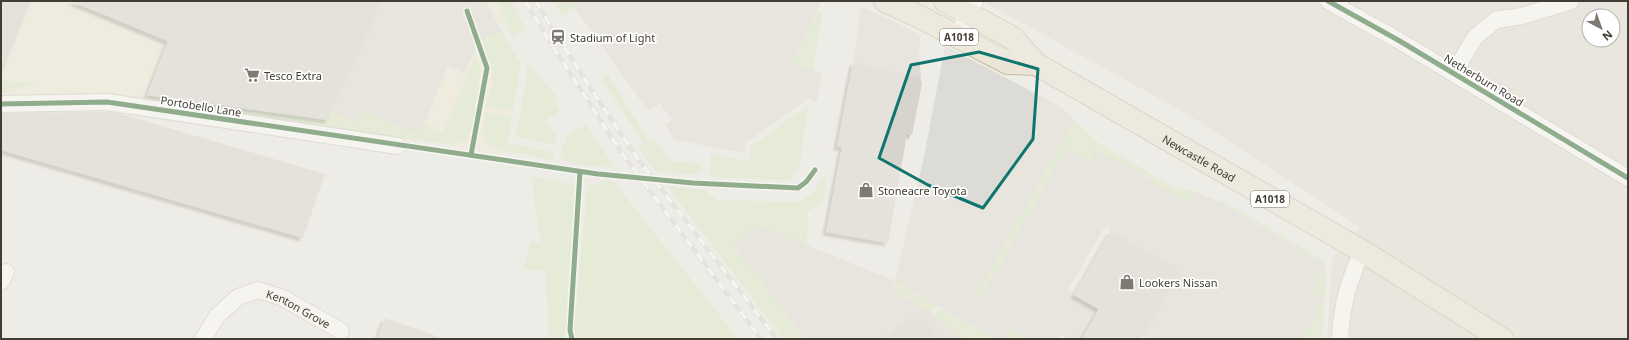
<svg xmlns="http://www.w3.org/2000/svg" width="1629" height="340" font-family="'Noto Sans',sans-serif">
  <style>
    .residential { fill: #e2ded3; fill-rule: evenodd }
    .commercial { fill: #f1e8d8 }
    .green { fill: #dae9c4 }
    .parking { fill: #dddbd6 }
    .building { fill: #d7d4ce; filter: url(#shadow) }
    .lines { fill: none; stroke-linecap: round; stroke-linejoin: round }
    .street-casing { stroke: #cac8c2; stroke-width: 18 }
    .highway-casing { stroke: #c6baa1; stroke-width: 24 }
    .street { stroke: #fcfcfb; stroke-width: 16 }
    .highway { stroke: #ebe5d7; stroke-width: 22 }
    .rail-casing { stroke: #d7d7d6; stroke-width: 4.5 }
    .rail { stroke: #fff; stroke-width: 3; stroke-dasharray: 9; stroke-linecap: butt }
    .cycleway-casing { stroke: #fff; stroke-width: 8 }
    .cycleway { stroke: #1b5e20; stroke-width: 5 }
    .marked { fill: none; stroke: #0f766e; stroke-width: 3; stroke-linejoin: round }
    .labels { text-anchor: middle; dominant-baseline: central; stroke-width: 3.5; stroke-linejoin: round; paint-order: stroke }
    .shield { fill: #fff; stroke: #7b7770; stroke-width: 1 }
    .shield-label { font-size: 10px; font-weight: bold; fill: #423d33 }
    .poi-label { font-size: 11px; fill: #423d33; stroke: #fff; text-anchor: start }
    .street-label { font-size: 11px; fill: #423d33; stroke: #fff }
  </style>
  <defs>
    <filter id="shadow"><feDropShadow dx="-3.5" dy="3.5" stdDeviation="1" flood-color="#0004"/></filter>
  </defs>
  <rect width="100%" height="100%" fill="#eeece6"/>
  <path class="residential" d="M982 1H1628V339H1327L1332 258 1360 227 1187 114ZM1589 16H1613V40H1589Z"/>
  <path class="commercial" d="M1 1H496L505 21 498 25 508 45 510 44 520 63 517 89 505 156 452 145 82 96 1 98Z"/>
  <g class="green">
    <path d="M496 1H511L526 29 512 36Z"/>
    <path d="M553 1H570L575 7 562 16Z"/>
    <path d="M816 11 822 13 813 70 793 64Z"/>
    <path d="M501 31 520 63 513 112 487 106C491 93 495 77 491 64 488 56 481 49 483 40Z"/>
    <path d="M474 61 479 65 480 77 472 128 467 138 454 145 248 118 212 104 328 120 332 112 354 123 360 110 417 133 424 123 442 133Z"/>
    <path d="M527 61 529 65 558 98 554 101 560 111 546 120 557 136 555 145 515 136 526 84Z"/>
    <path d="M608 74 611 78 610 79 650 142 654 139 671 161 702 164 700 174H696V175L655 171 638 147 643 143 602 79Z"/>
    <path d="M1 81 35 83 1 94Z"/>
    <path d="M808 106 799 170 794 169 791 180 710 177 711 154 749 161 751 146Z"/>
    <path d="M486 112 512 117 507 143 554 152 552 160 491 148 483 139V132Z"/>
    <path d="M1074 120 1099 143 1175 188 1195 191 1188 202 1096 151 1090 163 1066 149 979 301 975 296Z"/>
    <path d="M586 124 615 168 576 164 560 158 566 136Z"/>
    <path d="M531 176 575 185 565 339H549L546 271 524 269 531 241 541 243Z"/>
    <path d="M823 177 826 178 823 201 812 210 808 211 807 245 758 225 732 243 805 339H783L667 186 705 190 710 195 717 200 800 202 814 192Z"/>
    <path d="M603 180 614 182 738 339H576L574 331 587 188 589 184 596 185Z"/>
    <path d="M1221 200 1324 260V264L1219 202Z"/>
    <path d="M1326 265 1323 339H1301L1324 300 1310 292Z"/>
    <path d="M895 281 937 305 931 312 905 298 896 295 891 289Z"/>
    <path d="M941 308 996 339H964L935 315Z"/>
    <path d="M994 319 1027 339H1011Z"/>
  </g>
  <g class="parking">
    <path d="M382 1H486L501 31 480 41 464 73 448 65 426 120 417 133 360 110 355 123 332 112Z"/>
    <path d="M570 1H821L793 63 822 73 817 102 809 98 745 143V153L675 140 665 125 672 120 660 103 648 111Z"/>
    <path d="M861 6 921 35 919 47 921 80 917 77 853 62Z"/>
    <path d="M945 46 1063 108 1074 120 976 296 979 301 1066 149 1090 163 1096 150 1188 202 1195 191 1219 202 1326 265 1310 292 1324 300 1301 339H1149L1143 335 1180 270 1105 226 1067 291 1099 309 1082 339H1069L1061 335 1058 339H1027L996 320 1011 339H996L895 281 891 289 896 295 905 298 931 312 964 339H806L732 243 758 225 895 281 924 157Z"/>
  </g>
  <g class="building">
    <path d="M1 1H31L2 74H1Z"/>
    <path d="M71 1H382L328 120 147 95 168 41Z"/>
    <path d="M853 62 918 77 921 80 922 84 912 135 907 134 888 243 826 232 842 147H837Z"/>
    <path d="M106 112 118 113 325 174 303 238 1 150V122L3 113Z"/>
    <path d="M1111 230 1180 270 1141 339H1082L1099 309 1074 295Z"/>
    <path d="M915 317 919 321 923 318 939 339H886Z"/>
    <path d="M385 318 439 337 438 339H377Z"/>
  </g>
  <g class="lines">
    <g class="street-casing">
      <g id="street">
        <path d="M1328 1 1398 40 1628 178"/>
        <path d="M957 36 975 1"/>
        <path d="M1454 73 1475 37 1496 20 1522 16 1571 1"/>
        <path d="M1 104 107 102 398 146"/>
        <path d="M1 282 6 272"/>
        <path id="s1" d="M203 339 217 316 238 297 258 290 283 298 341 331"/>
        <path d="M1340 339C1342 303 1348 284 1362 251"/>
      </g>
    </g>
    <g class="highway-casing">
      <g id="highway">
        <path id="s2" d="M885 1 920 17 1008 63 1036 64 1362 251 1502 339"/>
        <path d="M945 1 1013 38 1036 64"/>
      </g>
    </g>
    <use href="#street" class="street"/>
    <use href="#highway" class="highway"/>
    <g class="rail-casing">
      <g id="rail">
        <path d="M525 1 550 42 621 152 761 339"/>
        <path d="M536 1 551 27 597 98 635 155 777 339"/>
      </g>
    </g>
    <use href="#rail" class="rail"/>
    <g class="cycleway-casing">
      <g id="cycleway">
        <path d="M1328 1 1398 40 1628 178"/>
        <path d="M467 11 487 68 471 155"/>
        <path d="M1 104 107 102 598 174 693 183 798 188 806 182 815 170"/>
        <path d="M572 339 570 330 580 172"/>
      </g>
    </g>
    <use href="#cycleway" class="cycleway"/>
  </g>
  <path d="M0 0H1629V340H0ZM979 52 1038 69 1033 139 983 208 928 185 879 158 911 65Z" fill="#eeece6" fill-opacity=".55" fill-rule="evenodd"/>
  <path class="marked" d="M979 52 1038 69 1033 139 983 208 928 185 879 158 911 65Z"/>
  <defs>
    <g id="station-bare" transform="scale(1.2)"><path d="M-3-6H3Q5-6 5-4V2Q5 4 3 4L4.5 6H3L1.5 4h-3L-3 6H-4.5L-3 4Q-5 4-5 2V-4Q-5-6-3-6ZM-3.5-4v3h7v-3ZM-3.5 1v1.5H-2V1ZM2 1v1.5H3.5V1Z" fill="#7e7a72" stroke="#fff" stroke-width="2.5" paint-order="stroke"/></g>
    <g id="supermarket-bare" transform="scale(1.2)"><path d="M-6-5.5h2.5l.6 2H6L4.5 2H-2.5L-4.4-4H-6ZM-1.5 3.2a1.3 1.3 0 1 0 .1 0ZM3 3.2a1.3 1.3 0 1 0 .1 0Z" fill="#7e7a72" stroke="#fff" stroke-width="2.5" paint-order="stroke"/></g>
    <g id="shop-bare" transform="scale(1.2)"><path d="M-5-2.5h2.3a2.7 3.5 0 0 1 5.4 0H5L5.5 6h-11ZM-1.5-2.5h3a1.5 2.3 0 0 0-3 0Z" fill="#7e7a72" stroke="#fff" stroke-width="2.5" paint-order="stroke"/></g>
  </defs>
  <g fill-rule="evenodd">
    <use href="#station-bare" x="558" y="37"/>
    <use href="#supermarket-bare" x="252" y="75"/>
    <use href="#shop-bare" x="866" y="190"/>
    <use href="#shop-bare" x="1127" y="282"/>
  </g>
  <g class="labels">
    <g class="shield">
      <rect x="940" y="29" width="38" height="16" rx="3"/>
      <rect x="1251" y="191" width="38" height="16" rx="3"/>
    </g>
    <g class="shield-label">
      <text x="959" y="37">A1018</text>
      <text x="1270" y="199">A1018</text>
    </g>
    <g class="poi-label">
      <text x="570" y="37">Stadium of Light</text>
      <text x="264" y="75">Tesco Extra</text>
      <text x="878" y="190">Stoneacre Toyota</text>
      <text x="1139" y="282">Lookers Nissan</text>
    </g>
    <g class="street-label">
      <text transform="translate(1484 80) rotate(31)">Netherburn Road</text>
      <text transform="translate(201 106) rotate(9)">Portobello Lane</text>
      <text stroke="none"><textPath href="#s2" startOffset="354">Newcastle Road</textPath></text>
      <text stroke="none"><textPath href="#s1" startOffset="121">Kenton Grove</textPath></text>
    </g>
  </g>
  <rect width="1629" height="340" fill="none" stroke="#423d33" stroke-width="4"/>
  <g transform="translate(1601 28) rotate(139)"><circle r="19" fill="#ffffff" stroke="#b3b1ad"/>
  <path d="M0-3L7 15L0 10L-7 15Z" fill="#7e7a72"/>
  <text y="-6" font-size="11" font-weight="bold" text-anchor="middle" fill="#423d33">N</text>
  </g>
</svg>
